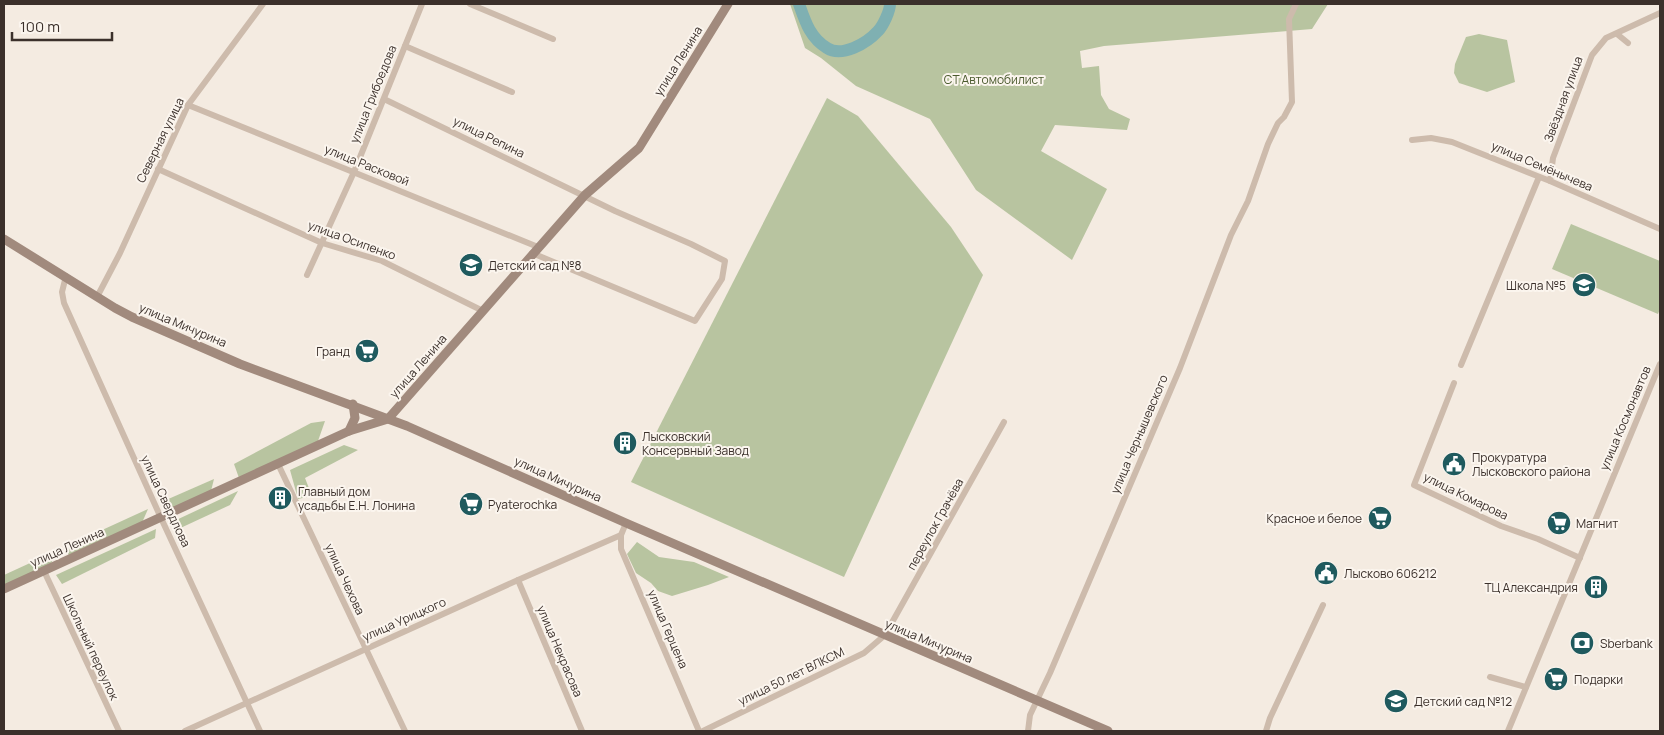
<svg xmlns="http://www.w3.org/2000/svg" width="1664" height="735" font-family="Manrope,sans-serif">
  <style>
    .green { fill: #b8c4a0 }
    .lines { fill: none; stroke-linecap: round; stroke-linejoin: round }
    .river { stroke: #7fb0b2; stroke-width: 12 }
    .minor { stroke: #cdbbac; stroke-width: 6 }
    .secondary { stroke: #a18a7d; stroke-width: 9 }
    .labels { text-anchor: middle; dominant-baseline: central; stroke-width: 4; stroke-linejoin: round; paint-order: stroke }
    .street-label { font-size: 12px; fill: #3b302b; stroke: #fbf5ee }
    .park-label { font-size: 12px; fill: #4a5a2e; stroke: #fbf5ee }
    .poi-label { font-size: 12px; fill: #3b302b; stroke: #fbf5ee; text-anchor: start }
  </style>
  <rect width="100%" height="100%" fill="#f4ebe1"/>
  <g class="green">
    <path d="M790 4H1328L1312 29 1104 46 1080 51 1082 68 1099 66 1101 95 1109 109 1130 119 1127 130 1055 125 1041 151 1107 189 1072 260 976 190 930 119 856 86 821 58 805 48Z"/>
    <path d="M1479 34 1507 40 1515 82 1487 92 1459 83 1454 73 1455 64 1466 37Z"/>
    <path d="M827 98 858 116 951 227 983 275 844 577 631 482Z"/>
    <path d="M1571 224 1660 261V309L1658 314 1552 269Z"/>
    <path d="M325 421 318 441 239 478 234 464 311 423Z"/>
    <path d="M344 445 358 450 305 478 312 496 298 499 290 470Z"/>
    <path d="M214 479 211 491 163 512 166 500Z"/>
    <path d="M238 491 230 505 174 531 172 522Z"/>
    <path d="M148 509 141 525 69 556 65 547Z"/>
    <path d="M156 529 155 538 62 584 56 575Z"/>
    <path d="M637 542 659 557 694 562 729 577 708 585 672 596 658 591 651 583 636 573 627 554Z"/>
    <path d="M54 552 51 565 4 586V575Z"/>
  </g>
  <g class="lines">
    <path class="river" d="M799 4C805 21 810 38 827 48 842 58 867 43 878 31 883 26 890 11 890 4"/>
    <g class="minor">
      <path d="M470 4 553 39"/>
      <path d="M1617 34 1628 43"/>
      <path d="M405 46 512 92"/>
      <path d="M384 99 615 211 691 244 725 261 722 279 695 321 532 253"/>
      <path d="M188 105 538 247"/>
      <path d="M1412 140 1431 138 1452 142 1550 181 1660 229"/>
      <path d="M158 169 322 243 382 261 483 311"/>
      <path d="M1550 181 1553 158 1592 55 1606 38 1660 13"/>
      <path d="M307 275 354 172 422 4"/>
      <path d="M66 276 62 292 64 303 161 518 260 731"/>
      <path d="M97 297 120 253 188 105 263 4"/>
      <path d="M1461 365 1539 177"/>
      <path d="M1454 383 1414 485 1501 526 1538 539 1580 558"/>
      <path d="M278 464 405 731"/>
      <path d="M621 535V549L699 731"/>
      <path d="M44 571 119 731"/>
      <path d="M518 580 582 731"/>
      <path d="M1490 677 1526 687"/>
      <path d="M185 731 518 580 621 535 626 523"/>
      <path d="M703 731 864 653 885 635 1004 422"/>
      <path d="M1028 731 1030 715 1050 673 1180 368 1231 235 1248 201 1268 144 1278 123 1284 117 1292 102 1289 19 1296 4"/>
      <path d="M1266 731 1270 718 1323 605"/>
      <path d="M1508 731 1660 364"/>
    </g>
    <g class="secondary">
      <path d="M4 239 115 308 132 317 240 364 407 426 626 523 1108 731"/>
      <path d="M349 431 355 418 353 404"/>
      <path d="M4 589 349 431 388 419 585 195 639 148 728 4"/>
    </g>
  </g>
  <defs>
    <g id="school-disc" transform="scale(1.25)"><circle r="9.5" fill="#1f5a5e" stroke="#fbf5ee"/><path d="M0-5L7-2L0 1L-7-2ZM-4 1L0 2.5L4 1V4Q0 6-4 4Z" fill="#fff"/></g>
    <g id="supermarket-disc" transform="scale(1.25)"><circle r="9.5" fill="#1f5a5e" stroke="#fbf5ee"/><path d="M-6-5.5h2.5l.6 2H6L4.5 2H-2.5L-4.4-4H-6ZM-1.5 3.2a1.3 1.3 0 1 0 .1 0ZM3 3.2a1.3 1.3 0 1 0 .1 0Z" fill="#fff"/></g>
    <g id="building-disc" transform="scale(1.25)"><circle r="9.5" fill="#1f5a5e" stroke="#fbf5ee"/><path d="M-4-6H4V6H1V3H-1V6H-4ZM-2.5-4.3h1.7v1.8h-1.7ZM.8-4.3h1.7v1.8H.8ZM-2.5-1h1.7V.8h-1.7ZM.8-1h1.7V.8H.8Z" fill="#fff"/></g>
    <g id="civic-disc" transform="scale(1.25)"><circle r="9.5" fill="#1f5a5e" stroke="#fbf5ee"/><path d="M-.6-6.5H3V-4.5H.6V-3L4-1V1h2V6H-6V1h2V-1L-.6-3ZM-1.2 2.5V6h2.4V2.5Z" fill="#fff"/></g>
    <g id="bank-disc" transform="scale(1.25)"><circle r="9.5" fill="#1f5a5e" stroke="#fbf5ee"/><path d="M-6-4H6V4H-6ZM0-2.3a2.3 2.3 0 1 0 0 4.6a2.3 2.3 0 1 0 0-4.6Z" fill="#fff"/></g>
  </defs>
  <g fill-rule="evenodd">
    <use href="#school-disc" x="471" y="265"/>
    <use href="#school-disc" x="1584" y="285"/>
    <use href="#supermarket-disc" x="367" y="351"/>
    <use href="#building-disc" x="625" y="443"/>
    <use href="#civic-disc" x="1454" y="464"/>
    <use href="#building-disc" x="280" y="498"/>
    <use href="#supermarket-disc" x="471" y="504"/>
    <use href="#supermarket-disc" x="1380" y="518"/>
    <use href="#supermarket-disc" x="1559" y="523"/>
    <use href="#civic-disc" x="1326" y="573"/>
    <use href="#building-disc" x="1596" y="587"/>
    <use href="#bank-disc" x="1582" y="643"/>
    <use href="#supermarket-disc" x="1556" y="679"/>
    <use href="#school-disc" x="1396" y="701"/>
  </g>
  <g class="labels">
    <g class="street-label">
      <text transform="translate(678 61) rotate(-58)">улица Ленина</text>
      <text transform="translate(373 94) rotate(-68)">улица Грибоедова</text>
      <text transform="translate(1563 99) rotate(-70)">Звёздная улица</text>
      <text transform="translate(489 137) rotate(26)">улица Репина</text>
      <text transform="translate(160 140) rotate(-64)">Северная улица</text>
      <text transform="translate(367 165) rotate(22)">улица Расковой</text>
      <text transform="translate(1542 166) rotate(23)">улица Семёнычева</text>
      <text transform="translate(352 240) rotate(20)">улица Осипенко</text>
      <text transform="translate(183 325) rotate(23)">улица Мичурина</text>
      <text transform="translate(418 366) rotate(-49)">улица Ленина</text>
      <text transform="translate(1625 418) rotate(-67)">улица Космонавтов</text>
      <text transform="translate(1139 434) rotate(-67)">улица Чернышевского</text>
      <text transform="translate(558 479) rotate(24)">улица Мичурина</text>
      <text transform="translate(1466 496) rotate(26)">улица Комарова</text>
      <text transform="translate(166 501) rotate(65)">улица Свердлова</text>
      <text transform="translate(935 524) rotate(-61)">переулок Грачёва</text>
      <text transform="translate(67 547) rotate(-24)">улица Ленина</text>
      <text transform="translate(345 579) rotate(65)">улица Чехова</text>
      <text transform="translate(404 619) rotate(-24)">улица Урицкого</text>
      <text transform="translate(668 629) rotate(67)">улица Герцена</text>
      <text transform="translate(929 641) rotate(23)">улица Мичурина</text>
      <text transform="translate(91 647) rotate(65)">Школьный переулок</text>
      <text transform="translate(560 651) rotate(67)">улица Некрасова</text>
      <text transform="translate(791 676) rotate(-26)">улица 50 лет ВЛКСМ</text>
    </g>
    <g class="park-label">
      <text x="994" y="79">СТ Автомобилист</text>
    </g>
    <g class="poi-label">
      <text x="488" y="265">Детский сад №8</text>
      <text x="1566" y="285" text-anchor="end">Школа №5</text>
      <text x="350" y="351" text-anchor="end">Гранд</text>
      <text x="642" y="436">Лысковский<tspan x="642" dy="14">Консервный Завод</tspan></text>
      <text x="1472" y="457">Прокуратура<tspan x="1472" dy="14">Лысковского района</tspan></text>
      <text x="298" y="491">Главный дом<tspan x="298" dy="14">усадьбы Е.Н. Лонина</tspan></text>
      <text x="488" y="504">Pyaterochka</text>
      <text x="1362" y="518" text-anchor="end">Красное и белое</text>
      <text x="1576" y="523">Магнит</text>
      <text x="1344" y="573">Лысково 606212</text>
      <text x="1578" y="587" text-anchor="end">ТЦ Александрия</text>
      <text x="1600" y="643">Sberbank</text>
      <text x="1574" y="679">Подарки</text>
      <text x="1414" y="701">Детский сад №12</text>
    </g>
  </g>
  <rect width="1664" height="735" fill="none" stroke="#3b302b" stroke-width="10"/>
  <path d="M12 32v8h100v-8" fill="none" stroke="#3b302b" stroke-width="2.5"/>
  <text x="20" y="32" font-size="15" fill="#3b302b" stroke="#fbf5ee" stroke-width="4" paint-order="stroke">100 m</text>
</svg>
